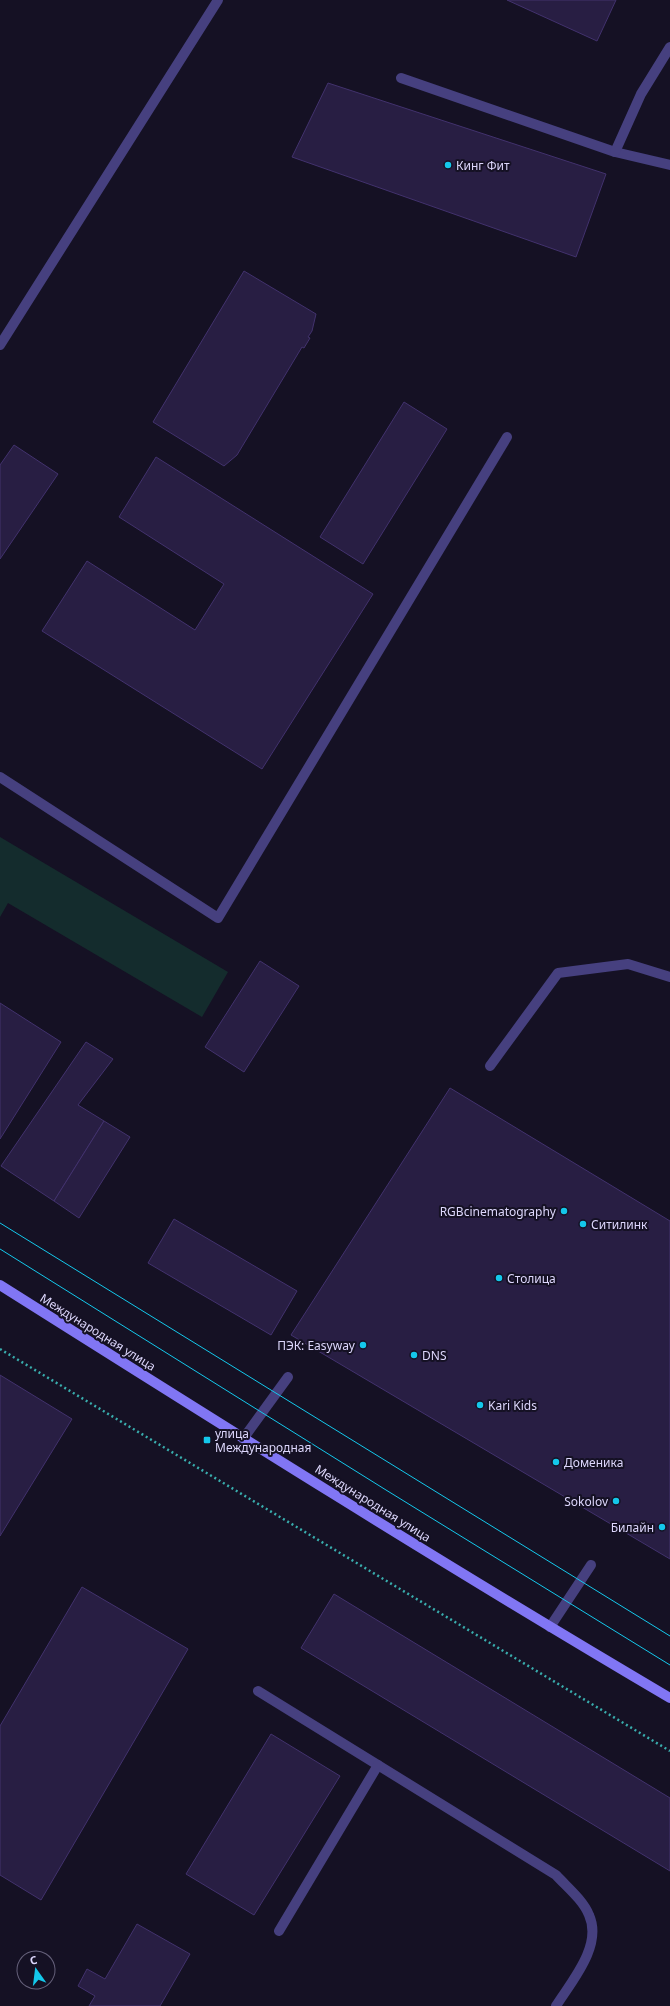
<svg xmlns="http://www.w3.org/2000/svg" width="670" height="2006" font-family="'Noto Sans',sans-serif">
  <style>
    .green { fill: #142c2d }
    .building { fill: #281e43; stroke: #42326d }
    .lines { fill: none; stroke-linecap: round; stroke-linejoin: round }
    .path { stroke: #39adad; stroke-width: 2.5; stroke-dasharray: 2 3; stroke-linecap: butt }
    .lane { stroke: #46407f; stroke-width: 10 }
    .secondary { stroke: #8176f4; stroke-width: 10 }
    .tram { stroke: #14c8eb; stroke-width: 1 }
    .poi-dot { fill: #14c8eb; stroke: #151124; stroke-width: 1.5 }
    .labels { text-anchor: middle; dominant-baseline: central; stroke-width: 4; stroke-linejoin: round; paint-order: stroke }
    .poi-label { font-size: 12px; fill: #ddd7fc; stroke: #151124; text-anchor: start }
    .street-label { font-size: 12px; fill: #ddd7fc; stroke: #151124 }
  </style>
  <rect width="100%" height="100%" fill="#151124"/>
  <path class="green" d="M0 837 228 972 202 1017 8 903 0 917Z"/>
  <g class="building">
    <path d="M507 0H616L597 41Z"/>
    <path d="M328 83 606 174 576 257 292 157Z"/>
    <path d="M244 271 316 314 312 331 308 337 310 338 304 348 302 347 237 455 224 466 153 422Z"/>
    <path d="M404 402 447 429 363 564 320 537Z"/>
    <path d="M14 445 58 474 0 559V465Z"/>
    <path d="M156 457 373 594 262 769 42 631 87 561 195 630 224 584 119 517Z"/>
    <path d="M260 961 299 986 244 1072 205 1047Z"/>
    <path d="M0 1003 61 1042 0 1139Z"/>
    <path d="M86 1042 113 1059 78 1105 104 1121 54 1201 1 1166Z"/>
    <path d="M450 1088 670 1221V1559L291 1335Z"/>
    <path d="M104 1121 130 1137 79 1218 54 1201Z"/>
    <path d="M174 1219 297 1291 271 1335 148 1263Z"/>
    <path d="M0 1375 72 1419 0 1536Z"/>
    <path d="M82 1587 188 1649 41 1900 0 1875V1726Z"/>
    <path d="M334 1594 670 1798V1871L301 1648Z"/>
    <path d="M271 1734 340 1776 254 1915 186 1874Z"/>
    <path d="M137 1924 190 1954 160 2006H89L95 1996 78 1986 87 1969 105 1979Z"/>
  </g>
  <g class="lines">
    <path class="path" d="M0 1349 670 1751"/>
    <g class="lane">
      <path d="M401 78 615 152 670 165"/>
      <path d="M615 152 641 94 670 47"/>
      <path d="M0 345 218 0"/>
      <path d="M0 777 218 918 507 437"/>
      <path d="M490 1066 558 973 628 964 670 977"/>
      <path d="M243 1439 288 1377"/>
      <path d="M550 1627 591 1565"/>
      <path d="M258 1691 556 1875C567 1887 583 1900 589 1915 603 1946 571 1982 556 2006"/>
      <path d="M279 1931 378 1765"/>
    </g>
    <path class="secondary" d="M0 1285C222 1425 444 1565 670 1698"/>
    <g class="tram">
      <path d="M0 1223 670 1636"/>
      <path d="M0 1249 386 1490 670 1665"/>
    </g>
  </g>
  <g class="poi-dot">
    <circle cx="448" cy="165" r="4"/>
    <circle cx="564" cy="1211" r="4"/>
    <circle cx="583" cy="1224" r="4"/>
    <circle cx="499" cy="1278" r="4"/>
    <circle cx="363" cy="1345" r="4"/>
    <circle cx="414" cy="1355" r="4"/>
    <circle cx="480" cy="1405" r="4"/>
    <rect x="203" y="1436" width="8" height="8" rx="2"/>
    <circle cx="556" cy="1462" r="4"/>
    <circle cx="616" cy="1501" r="4"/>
    <circle cx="662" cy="1527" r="4"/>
  </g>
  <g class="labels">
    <g class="poi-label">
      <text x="456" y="165">Кинг Фит</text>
      <text x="556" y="1211" text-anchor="end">RGBcinematography</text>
      <text x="591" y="1224">Ситилинк</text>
      <text x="507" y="1278">Столица</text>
      <text x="355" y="1345" text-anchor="end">ПЭК: Easyway</text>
      <text x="422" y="1355">DNS</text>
      <text x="488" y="1405">Kari Kids</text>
      <text x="215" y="1433">улица<tspan x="215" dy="14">Международная</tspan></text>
      <text x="564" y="1462">Доменика</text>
      <text x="608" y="1501" text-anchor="end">Sokolov</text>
      <text x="654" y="1527" text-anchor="end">Билайн</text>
    </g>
    <g class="street-label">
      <text transform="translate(98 1332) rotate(32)">Международная улица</text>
      <text transform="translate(373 1503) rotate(32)">Международная улица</text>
    </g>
  </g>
  <g transform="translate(36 1970) rotate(346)"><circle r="19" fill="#151124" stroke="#65607a"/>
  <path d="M0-3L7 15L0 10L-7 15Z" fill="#14c8eb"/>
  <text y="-6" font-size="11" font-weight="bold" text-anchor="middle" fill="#ddd7fc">С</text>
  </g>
</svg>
